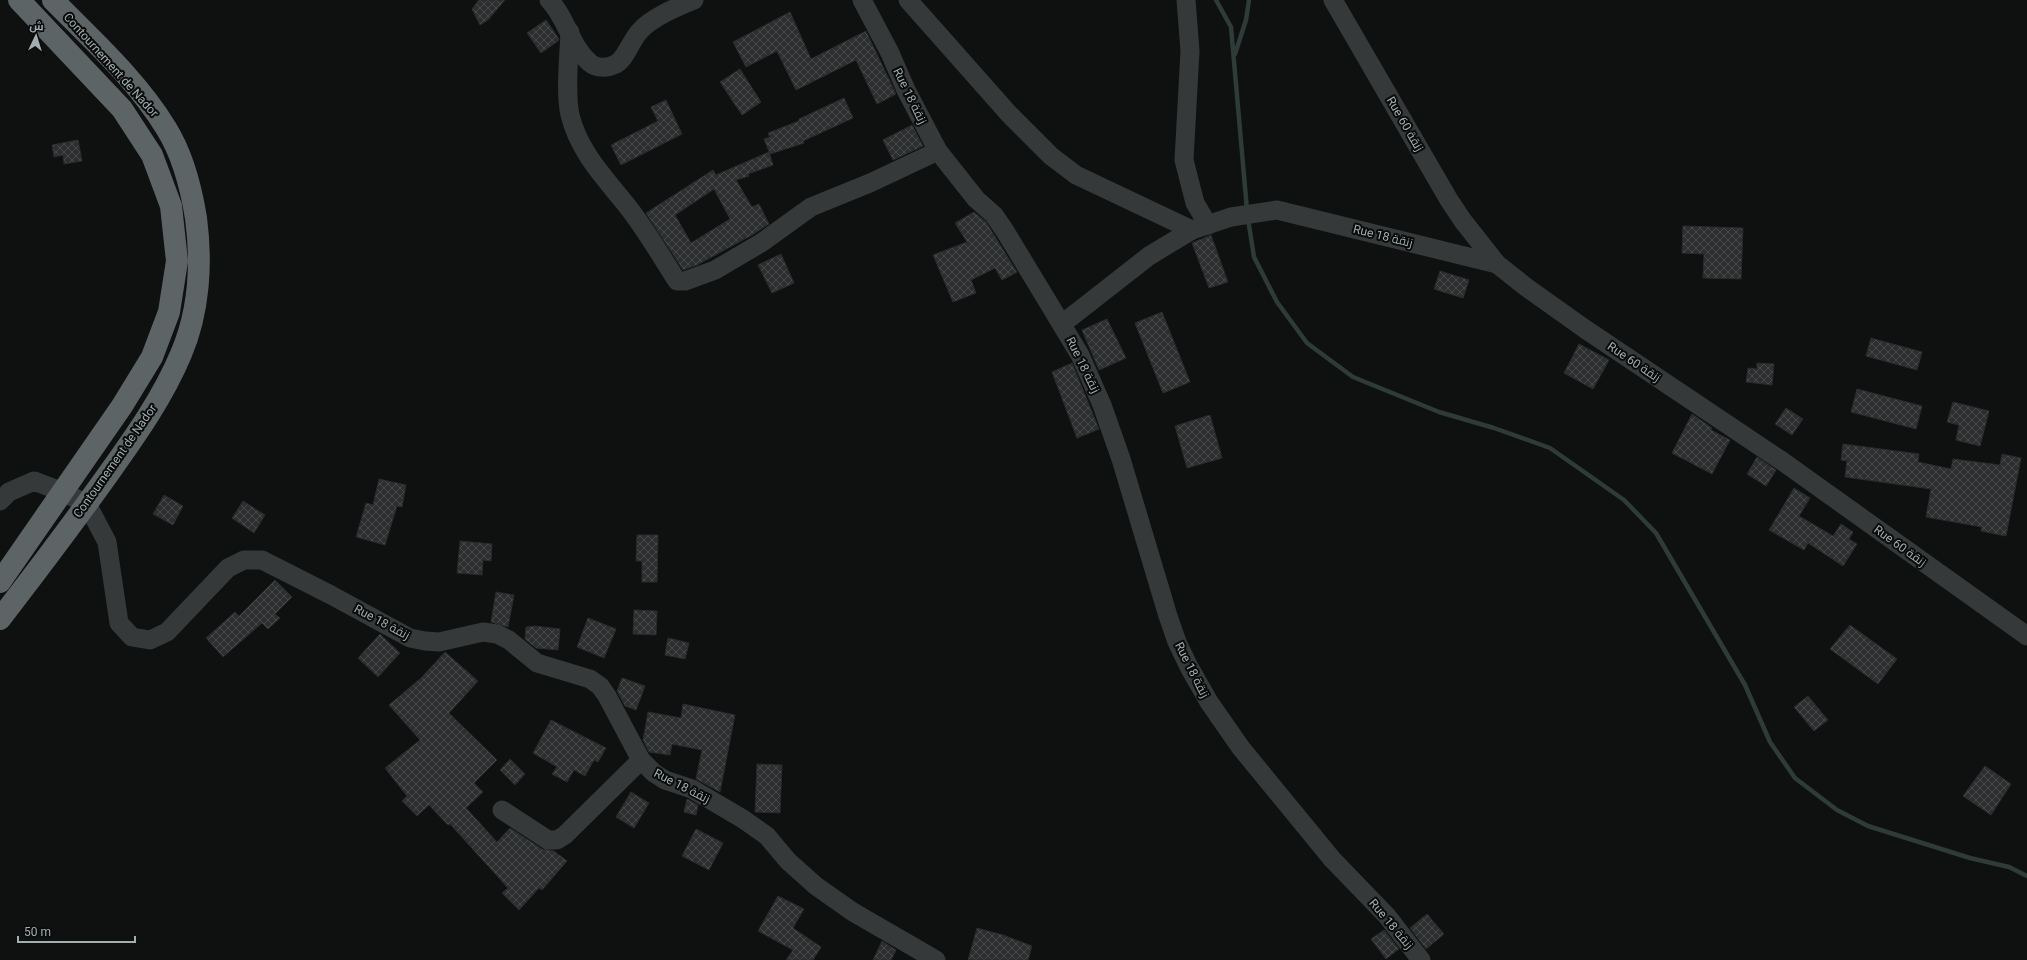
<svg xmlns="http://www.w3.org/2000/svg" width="2027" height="960" font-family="Roboto,Cairo,sans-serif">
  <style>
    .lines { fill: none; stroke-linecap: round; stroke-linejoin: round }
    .stream { stroke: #2e3b39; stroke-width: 4.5 }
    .building { fill: url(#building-cross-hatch); stroke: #292b2c; fill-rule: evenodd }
    .minor { stroke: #35393a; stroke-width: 19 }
    .highway { stroke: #5d6465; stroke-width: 22 }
    .labels { text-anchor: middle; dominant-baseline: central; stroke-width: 4; stroke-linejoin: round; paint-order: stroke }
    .street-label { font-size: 12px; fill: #a2aeaf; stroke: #0a0b0b }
  </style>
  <defs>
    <pattern id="building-cross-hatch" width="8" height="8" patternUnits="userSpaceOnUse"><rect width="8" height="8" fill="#2c2e2f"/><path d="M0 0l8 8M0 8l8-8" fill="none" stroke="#474a4b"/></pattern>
  </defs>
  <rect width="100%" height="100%" fill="#0f1010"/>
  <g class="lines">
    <g class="stream">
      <path d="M1216 0 1231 27 1247 210"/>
      <path d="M1235 54 1246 20 1249 0"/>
      <path d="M1248 219 1254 257 1277 302 1307 343 1353 377 1439 412 1494 428 1550 448 1624 500 1656 533 1745 685 1770 742 1795 778 1837 810 1868 826 1970 858 2009 867 2027 876"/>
    </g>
  </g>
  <g class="building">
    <path d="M479 0H505L488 20 480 25 472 9Z"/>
    <path d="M790 12 811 59 866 31 896 94 877 104 856 60 796 90 777 51 746 67 733 42Z"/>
    <path d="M546 20 559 39 558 41 541 53 527 33Z"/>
    <path d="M740 69 761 102 742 115 720 82Z"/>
    <path d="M844 98 853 118 803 141 804 143 770 154 764 139 770 137 768 133 799 121V119Z"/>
    <path d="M666 100 682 134 621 165 611 145 658 121 651 107Z"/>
    <path d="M912 125 923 146 893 160 883 140Z"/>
    <path d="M78 140 82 161 64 164 63 155 54 157 52 145Z"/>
    <path d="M769 152 773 165 748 174 749 176 736 180 752 207 759 204 769 224 752 235 697 265 683 270 646 213 713 170 716 175ZM714 189 730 219 691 243 675 215Z"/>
    <path d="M974 212 986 222 1017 272 1002 280 995 268 971 280 976 293 953 302 933 255 967 242 955 223Z"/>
    <path d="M1683 226 1743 228 1741 279 1703 278 1704 254 1682 253Z"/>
    <path d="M1211 235 1228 282 1209 288 1192 243Z"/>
    <path d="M781 254 794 283 772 293 758 265Z"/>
    <path d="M1440 271 1469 280 1463 298 1434 289Z"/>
    <path d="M1162 312 1190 382 1163 393 1135 323Z"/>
    <path d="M1107 319 1126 358 1099 370 1082 330Z"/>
    <path d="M1871 338 1922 352 1917 370 1866 356Z"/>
    <path d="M1579 344 1609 360 1593 389 1564 373Z"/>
    <path d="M1072 363 1099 429 1077 438 1052 372Z"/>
    <path d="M1757 363 1774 364 1772 385 1746 382 1748 368 1757 369Z"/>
    <path d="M1857 389 1922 406 1916 429 1851 412Z"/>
    <path d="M1953 402 1989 411 1980 446 1956 440 1959 425 1947 422Z"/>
    <path d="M1786 408 1803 419 1792 435 1775 424Z"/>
    <path d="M1692 414 1712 428 1711 430 1730 440 1712 474 1672 453Z"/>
    <path d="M1210 415 1222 458 1187 468 1175 426Z"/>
    <path d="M1843 444 1919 454 1918 462 1951 469 1953 459 2000 465 2002 454 2021 458 2006 536 1981 531 1982 527 1926 517 1931 489 1845 477 1847 461 1841 460Z"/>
    <path d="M1757 457 1776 470 1766 486 1747 474Z"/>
    <path d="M379 479 406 485 402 507 397 506 385 545 356 537 366 503 373 505Z"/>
    <path d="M1794 488 1810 498 1799 516 1833 536 1841 524 1853 532 1849 539 1857 544 1843 566 1808 543 1804 550 1769 530Z"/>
    <path d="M164 495 183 506 173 525 153 514Z"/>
    <path d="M243 501 265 515 254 533 232 518Z"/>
    <path d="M637 535H658L657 582H642V561H636Z"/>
    <path d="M460 541 492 544 491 561 483 560 482 575 457 573Z"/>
    <path d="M275 580 292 597 275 614 280 618 268 629 262 623 223 657 206 638 235 612 239 616Z"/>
    <path d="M496 592 514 595 508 627 491 622Z"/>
    <path d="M634 610 657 611 656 635 633 634Z"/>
    <path d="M588 618 616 629 604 658 577 647Z"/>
    <path d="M1850 625 1897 659 1878 684 1830 649Z"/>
    <path d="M535 626 560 629 558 650 536 648 525 639 526 627Z"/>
    <path d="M380 634 400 653 378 677 358 658Z"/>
    <path d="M668 638 689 643 685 659 665 655Z"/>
    <path d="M445 652 478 681 449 713 497 760 474 783 483 792 466 808 497 842 510 828 542 849 554 851 567 861 542 890 539 888 519 910 502 893 508 888 450 824 448 825 429 805 417 816 402 801 407 796 385 768 420 740 389 705 421 678Z"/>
    <path d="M622 678 645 686 636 710 625 706 617 691Z"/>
    <path d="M1808 696 1828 720 1814 731 1794 707Z"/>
    <path d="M683 704 735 715 720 792 696 779 702 750 672 744 670 755 649 752 643 740 648 712 681 718Z"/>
    <path d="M551 720 606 748 598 762 594 760 585 776 574 770 567 782 552 774 557 767 533 753Z"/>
    <path d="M510 759 525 774 515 785 500 770Z"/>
    <path d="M757 764 782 765 780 813 755 812Z"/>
    <path d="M1985 766 2011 784 1991 815 1963 796Z"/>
    <path d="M631 792 649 803 634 828 616 817Z"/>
    <path d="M687 799 698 805 696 815 684 812Z"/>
    <path d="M696 829 723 843 709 870 682 856Z"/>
    <path d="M778 896 804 909 793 928 821 947 813 960H786L793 950 758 931Z"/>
    <path d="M1427 914 1444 934 1426 949 1410 928Z"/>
    <path d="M977 928 1003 935 1032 946 1028 960H968Z"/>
    <path d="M1384 930 1399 949 1386 959 1371 939Z"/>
    <path d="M882 941 896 950 891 960H873Z"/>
  </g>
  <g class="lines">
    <g class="minor">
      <path d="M549 0C567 18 570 46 590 63 597 69 608 68 616 64 626 58 631 41 639 32 650 18 677 7 694 0"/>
      <path d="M862 0 890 53 906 90 938 151 976 199 994 215 1005 231 1080 355 1102 405 1121 459 1168 616 1177 642 1189 667 1209 702 1241 748 1332 859 1387 916 1421 960"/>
      <path d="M908 0 1009 114 1051 156 1076 175 1192 230"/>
      <path d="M1186 0 1190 51 1184 160 1195 203 1208 225"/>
      <path d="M1333 0 1449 200 1463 221 1497 264 1526 287 1585 329 1782 461 2027 636"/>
      <path d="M570 32C569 56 565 93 570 115 579 152 605 178 628 207 646 230 661 256 677 281H685L715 270 761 243 811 207 870 183 938 151"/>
      <path d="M1062 324 1149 256 1192 230 1231 217 1277 210 1497 264"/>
      <path d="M0 501 9 492 34 481 63 492 87 504 107 542 119 623 132 637 150 640 167 632 228 568 244 560H262L331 595 410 638 425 641 439 642 483 632 497 634 509 640 537 663 590 679 600 686 607 696 641 760 654 773 665 780 692 789 743 819 767 836 788 861 816 886 853 912 936 960"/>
      <path d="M502 810 548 840H557L565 835 641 760"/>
    </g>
    <g class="highway">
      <path d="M0 582 122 406 152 357 169 312 177 261 171 206 152 155 122 109 19 0"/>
      <path d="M0 619C37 571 74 522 109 473 136 435 163 397 181 354 199 312 202 263 196 218 191 187 183 155 166 128 137 80 92 40 53 0"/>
    </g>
  </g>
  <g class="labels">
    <g class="street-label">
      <text transform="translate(111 65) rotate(48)">Contournement de Nador</text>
      <text transform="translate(910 96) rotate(64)">Rue 18 زنقة</text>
      <text transform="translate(1405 124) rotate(60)">Rue 60 زنقة</text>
      <text transform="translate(1383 236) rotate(14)">Rue 18 زنقة</text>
      <text transform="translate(1634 362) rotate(34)">Rue 60 زنقة</text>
      <text transform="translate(1083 365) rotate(64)">Rue 18 زنقة</text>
      <text transform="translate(115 461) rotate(-55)">Contournement de Nador</text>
      <text transform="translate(1900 546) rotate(36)">Rue 60 زنقة</text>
      <text transform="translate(382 622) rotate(28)">Rue 18 زنقة</text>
      <text transform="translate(1192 670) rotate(63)">Rue 18 زنقة</text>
      <text transform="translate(682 786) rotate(27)">Rue 18 زنقة</text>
      <text transform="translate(1391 924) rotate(50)">Rue 18 زنقة</text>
    </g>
  </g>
  <g transform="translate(36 36) rotate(4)" stroke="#0a0b0b" stroke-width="3" paint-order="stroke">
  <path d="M0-3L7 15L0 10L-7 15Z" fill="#a2aeaf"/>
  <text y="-6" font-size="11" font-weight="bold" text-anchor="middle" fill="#a2aeaf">ش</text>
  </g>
  <path d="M18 936v6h117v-6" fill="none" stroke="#a2aeaf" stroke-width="2"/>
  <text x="24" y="936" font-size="12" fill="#a2aeaf" stroke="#0a0b0b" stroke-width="3" paint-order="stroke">50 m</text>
</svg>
